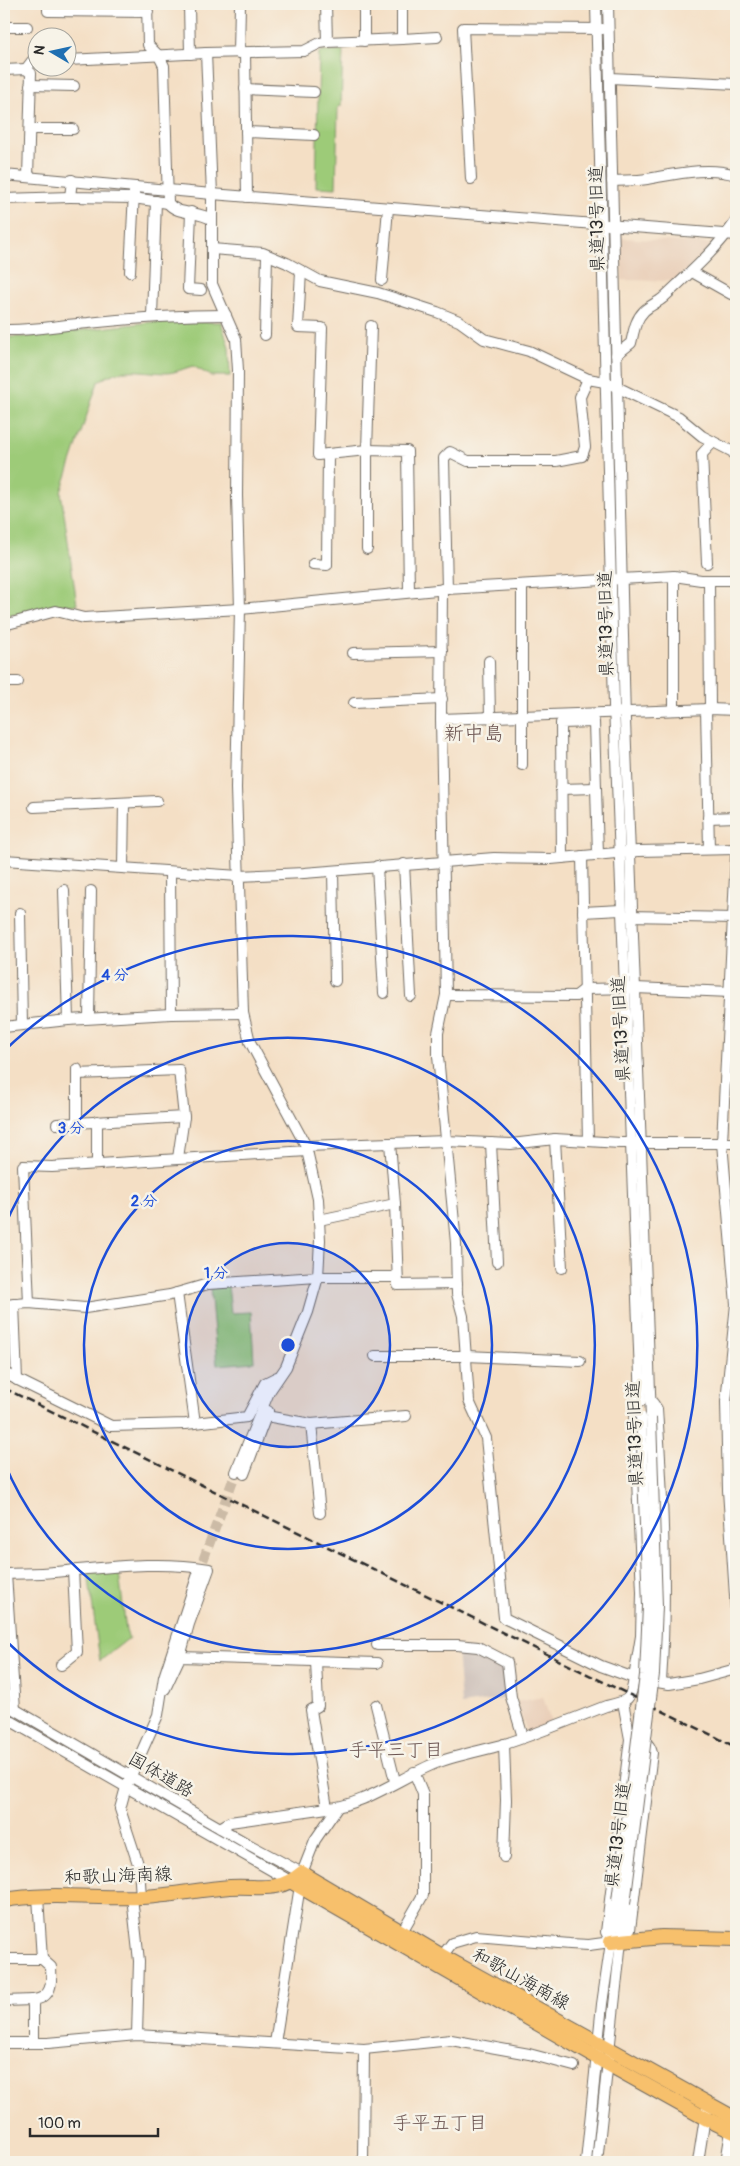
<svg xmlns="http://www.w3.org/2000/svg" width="740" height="2166" font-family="Pangolin,'Klee One',sans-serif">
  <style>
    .built { fill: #e9ceb7 }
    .industrial { fill: #cec1ba }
    .green { fill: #9dcb78; stroke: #647b52 }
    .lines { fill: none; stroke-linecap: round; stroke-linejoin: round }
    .minor-tunnel { stroke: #ccbba6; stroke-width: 10; stroke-dasharray: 10 5; stroke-linecap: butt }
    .minor-casing { stroke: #716a61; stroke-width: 12 }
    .major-casing { stroke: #716a61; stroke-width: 16 }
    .minor { stroke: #fff; stroke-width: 10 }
    .major { stroke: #f7c06c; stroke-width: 14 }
    .rail { stroke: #2b2b2b; stroke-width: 2.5; stroke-dasharray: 8 4; stroke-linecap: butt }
    .minor-bridge-casing { stroke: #716a61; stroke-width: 12; stroke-linecap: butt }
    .minor-bridge { stroke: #fff; stroke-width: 10 }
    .ring { fill: none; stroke: #1d4ed8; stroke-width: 2.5 }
    .labels { text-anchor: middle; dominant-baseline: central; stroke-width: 5; stroke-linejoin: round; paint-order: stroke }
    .street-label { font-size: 18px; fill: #2b2b2b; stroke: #f7f3e8 }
    .neighbourhood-label { font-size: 19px; fill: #6c5552; stroke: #f7f3e8 }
    .quarter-label { font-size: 20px; fill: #6c5552; stroke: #f7f3e8 }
    .centre { fill: #1d4ed8; stroke: #f7f3e8; stroke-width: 2.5 }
    .ring-label { font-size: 15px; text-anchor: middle; font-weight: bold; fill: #1d4ed8; stroke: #f7f3e8; stroke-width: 5; stroke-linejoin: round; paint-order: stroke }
  </style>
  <rect width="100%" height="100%" fill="#f7f3e8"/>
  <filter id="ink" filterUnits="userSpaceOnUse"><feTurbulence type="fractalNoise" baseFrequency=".02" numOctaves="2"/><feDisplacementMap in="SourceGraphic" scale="10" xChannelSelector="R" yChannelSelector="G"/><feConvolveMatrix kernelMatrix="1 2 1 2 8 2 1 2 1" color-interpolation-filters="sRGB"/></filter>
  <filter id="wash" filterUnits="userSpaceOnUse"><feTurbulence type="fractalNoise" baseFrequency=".0096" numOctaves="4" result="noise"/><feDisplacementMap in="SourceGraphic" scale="20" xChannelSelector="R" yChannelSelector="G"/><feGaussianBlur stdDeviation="1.12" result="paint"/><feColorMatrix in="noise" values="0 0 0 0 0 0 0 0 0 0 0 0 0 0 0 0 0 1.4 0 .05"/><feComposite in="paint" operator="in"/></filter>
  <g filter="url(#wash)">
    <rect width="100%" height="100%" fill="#f4dfc5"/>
    <g class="built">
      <path d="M621 238 713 244 675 281 622 280Z"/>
      <path d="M543 1697 551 1723 527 1732 516 1702Z"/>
    </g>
    <path class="industrial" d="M457 1647 477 1650 505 1663 510 1698 461 1705Z"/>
    <g class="green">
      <path d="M343 51 341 106 338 107 336 188 316 187 319 52Z"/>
      <path d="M152 322H221L229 347 230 376H211L193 366C185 368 175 373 166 373 139 372 122 365 98 382L61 492 77 605H56L4 617V337H24Z"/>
      <path d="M228 1286 231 1313 251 1312 254 1362 217 1365 210 1288Z"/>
      <path d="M117 1569 119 1572 126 1631 129 1638 100 1661 88 1572Z"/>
    </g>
  </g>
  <g filter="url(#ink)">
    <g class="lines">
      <path class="minor-tunnel" d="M198 1574 236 1472"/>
      <g class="minor-casing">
        <g id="minor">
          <path d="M48 4V11L148 12"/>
          <path d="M189 4 190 54"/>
          <path d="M326 4 327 42"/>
          <path d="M402 4V39L437 37"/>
          <path d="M596 4 614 705 641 1401"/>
          <path d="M608 4 625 720 651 1418"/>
          <path d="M4 27H27"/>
          <path d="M364 41V4"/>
          <path d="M206 53 212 194V284L236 339 238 370 237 496 240 609 236 788 243 1013 250 1042 306 1146 318 1199 320 1240 318 1277 308 1312 286 1367 269 1392 236 1472"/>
          <path d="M239 53 240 4"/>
          <path d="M245 53 247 197"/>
          <path d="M68 60 206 53 304 51 320 43 327 42 402 39"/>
          <path d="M26 69 32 61H38"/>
          <path d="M4 70 26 69 31 73 28 177"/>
          <path d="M610 78 736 84"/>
          <path d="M30 85 74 86"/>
          <path d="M245 89 314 92"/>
          <path d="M30 129H73"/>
          <path d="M246 132 314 135"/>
          <path d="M4 175 212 194 736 235"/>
          <path d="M471 179 463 28 603 29"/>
          <path d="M72 180 70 197 133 198 168 203 164 66 159 56 148 45 147 4"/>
          <path d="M612 181C624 180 636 181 647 179 676 174 708 166 736 175"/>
          <path d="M4 199 70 197"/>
          <path d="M168 203C178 216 199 210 212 220"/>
          <path d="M191 212 188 289 201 290"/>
          <path d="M212 249 263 253 287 263 320 281 378 293 437 312 459 321 484 339 529 351 588 379 605 382 623 390 679 417 702 436 733 452 736 458"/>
          <path d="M301 271 298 327 322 328 318 455 367 450 407 451 409 592"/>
          <path d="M130 272 134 192"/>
          <path d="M692 272 731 294"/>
          <path d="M382 280 388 208"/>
          <path d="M152 317 156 201"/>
          <path d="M4 330C32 331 60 325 88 323 134 318 180 315 226 315"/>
          <path d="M265 335 267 255"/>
          <path d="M616 355 631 343C634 331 635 320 644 311 649 306 657 303 663 298 689 274 716 250 736 221"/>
          <path d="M367 549V450L371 326"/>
          <path d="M707 563 702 454 713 442"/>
          <path d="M313 564 327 565 328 454"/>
          <path d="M674 576V710"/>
          <path d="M709 580 710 709"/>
          <path d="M442 589 441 719 446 995 438 1033V1056L456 1243 457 1294 463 1316 469 1401 486 1438 504 1618 601 1666 634 1678 641 1636 642 1592 634 1412 640 1394"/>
          <path d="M447 589 444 458 450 452 468 461H556L582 456 585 447 580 397 588 379"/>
          <path d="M4 625 56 611 84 618 240 609 447 589 674 576 701 580H736"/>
          <path d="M353 653 442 651"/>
          <path d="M489 661 490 718"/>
          <path d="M4 682H18"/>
          <path d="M354 703 442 699"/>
          <path d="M706 709 709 849"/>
          <path d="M441 719 710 709 736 710"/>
          <path d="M522 765V586"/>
          <path d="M561 789 596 788"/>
          <path d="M34 807 157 801"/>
          <path d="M708 818 736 817"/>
          <path d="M736 855 722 1143 736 1304 726 1402 728 1490 736 1611"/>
          <path d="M582 856 588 1141"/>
          <path d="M562 858 561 723 594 722 598 854"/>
          <path d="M4 860 239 876 304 873 494 858 551 859 638 851 736 849"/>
          <path d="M404 864 411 996"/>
          <path d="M377 866 384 993"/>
          <path d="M123 868 124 803"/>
          <path d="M333 871 335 981"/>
          <path d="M170 872 171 1014 243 1013"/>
          <path d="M64 890 68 1020"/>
          <path d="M583 912 621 910"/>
          <path d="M20 913 22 1025"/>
          <path d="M627 916 736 918"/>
          <path d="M446 995 576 996 585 989 635 988 731 992"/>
          <path d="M89 1018 91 891"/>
          <path d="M4 1027 68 1020 171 1014"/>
          <path d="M77 1074 179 1070 184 1117 178 1158"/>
          <path d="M77 1123V1069"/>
          <path d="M57 1124 184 1117"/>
          <path d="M555 1139 562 1268"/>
          <path d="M491 1143 497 1262"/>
          <path d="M306 1146 446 1141 511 1144 555 1139 620 1143H736"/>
          <path d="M97 1164V1121"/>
          <path d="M395 1204 398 1285 457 1284"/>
          <path d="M319 1220 395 1204 390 1143"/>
          <path d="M177 1293 195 1423"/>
          <path d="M29 1303 23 1166 52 1167 307 1151"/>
          <path d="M14 1304 17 1380"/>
          <path d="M4 1305 29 1303 85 1308 170 1295 208 1284 318 1277H397"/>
          <path d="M375 1356H467L580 1361"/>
          <path d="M4 1373 111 1426 186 1424 247 1417 265 1383 277 1377"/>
          <path d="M653 1403 657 1409C663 1500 667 1591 661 1682"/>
          <path d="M266 1416 311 1424 320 1513"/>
          <path d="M311 1424 406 1416"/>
          <path d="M244 1474 268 1411"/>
          <path d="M4 1574C21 1573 37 1574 54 1572 106 1568 157 1560 209 1569L189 1624 180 1657"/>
          <path d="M6 1574 15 1710"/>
          <path d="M377 1645H457L478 1647 507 1662 511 1697 523 1737"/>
          <path d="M61 1665 77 1652 73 1570"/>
          <path d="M165 1689 180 1657 377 1663"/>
          <path d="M4 1703 246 1843 302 1873"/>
          <path d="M376 1705 395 1781"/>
          <path d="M4 1717 292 1882"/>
          <path d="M504 1744 506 1800 504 1857"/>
          <path d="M327 1808C361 1807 403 1776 436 1763 457 1755 480 1751 502 1745 537 1734 572 1719 606 1706 628 1701 631 1701 634 1678L669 1684 699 1679 736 1669"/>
          <path d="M220 1828 230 1822 327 1808 311 1710 318 1706 316 1661"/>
          <path d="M132 1897 139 1961 137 2035"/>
          <path d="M141 1897 139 1867 120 1809 126 1787 158 1715 164 1677 198 1574"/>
          <path d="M399 1937 423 1895V1794L414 1772"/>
          <path d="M622 1941 630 1930 652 1753C650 1745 647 1742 639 1740"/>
          <path d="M4 1959H42L38 1897"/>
          <path d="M439 1960 452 1943 476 1936 570 1944 589 1945 611 1942 606 1932 630 1739 623 1702"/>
          <path d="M33 2000C52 1998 52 1983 51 1967L42 1959"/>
          <path d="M4 2001 33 2000V2043"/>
          <path d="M4 2043H48L137 2035 364 2049 451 2040 529 2054 574 2066"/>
          <path d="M275 2043 302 1873 315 1840 337 1808"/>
          <path d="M363 2162 364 2049"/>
          <path d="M586 2162 602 2004 617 1901"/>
          <path d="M597 2162 625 1904"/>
          <path d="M698 2162 706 2111"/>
          <path d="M726 2162 731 2131"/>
        </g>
      </g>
      <g class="major-casing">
        <g id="major">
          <path d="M292 1882 608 2064 705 2118 736 2133"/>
          <path d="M4 1900C49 1892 96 1899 142 1897 171 1896 200 1889 230 1887 259 1885 277 1894 302 1873L442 1956 736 2119"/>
          <path d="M611 1942 662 1937 736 1939"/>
        </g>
      </g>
      <use href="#minor" class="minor"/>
      <use href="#major" class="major"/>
      <path class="rail" d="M4 1388 736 1747"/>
      <g class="minor-bridge-casing">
        <g id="minor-bridge">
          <path d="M617 1901 645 1675 648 1606 641 1417"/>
          <path d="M625 1904 654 1674 657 1606 651 1418"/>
        </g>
      </g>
      <use href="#minor-bridge" class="minor-bridge"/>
    </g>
  </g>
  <circle cx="288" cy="1345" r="102" fill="#1d4ed8" fill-opacity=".12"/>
  <g class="ring">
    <circle cx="288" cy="1345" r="102"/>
    <circle cx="288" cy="1345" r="204"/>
    <path d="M4 1228A307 307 0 1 1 4 1462"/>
    <path d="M4 1051A409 409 0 1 1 4 1639"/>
  </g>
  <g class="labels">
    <g class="street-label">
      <text transform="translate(597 219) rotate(-91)">県道13号旧道</text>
      <text transform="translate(606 624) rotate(-91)">県道13号旧道</text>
      <text transform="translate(621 1029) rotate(-93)">県道13号旧道</text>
      <text transform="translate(635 1434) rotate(-92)">県道13号旧道</text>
      <text transform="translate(161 1775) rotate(30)">国体道路</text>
      <text transform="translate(618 1835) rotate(-83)">県道13号旧道</text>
      <text transform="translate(118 1876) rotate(-2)">和歌山海南線</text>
      <text transform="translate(521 1979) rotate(29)">和歌山海南線</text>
    </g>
    <g class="neighbourhood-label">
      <text x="396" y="1750">手平三丁目</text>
      <text x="440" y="2123">手平五丁目</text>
    </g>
    <g class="quarter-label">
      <text x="474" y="733">新中島</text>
    </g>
  </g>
  <circle cx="288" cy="1345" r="8" class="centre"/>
  <g class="ring-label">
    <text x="115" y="980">4 分</text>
    <text x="71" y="1133">3 分</text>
    <text x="144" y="1206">2 分</text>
    <text x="216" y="1278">1 分</text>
  </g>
  <rect width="740" height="2166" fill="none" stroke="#f7f3e8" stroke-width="20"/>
  <g transform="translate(52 52) rotate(279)"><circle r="24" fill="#f7f3e8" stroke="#a5a39c"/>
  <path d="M0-4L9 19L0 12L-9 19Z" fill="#1f6fb2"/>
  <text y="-8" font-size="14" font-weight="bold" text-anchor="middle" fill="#2b2b2b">N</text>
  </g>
  <path d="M30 2128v8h128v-8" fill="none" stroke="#2b2b2b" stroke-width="2.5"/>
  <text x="38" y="2128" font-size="15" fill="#2b2b2b" stroke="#f7f3e8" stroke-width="4" paint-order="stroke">100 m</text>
</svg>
